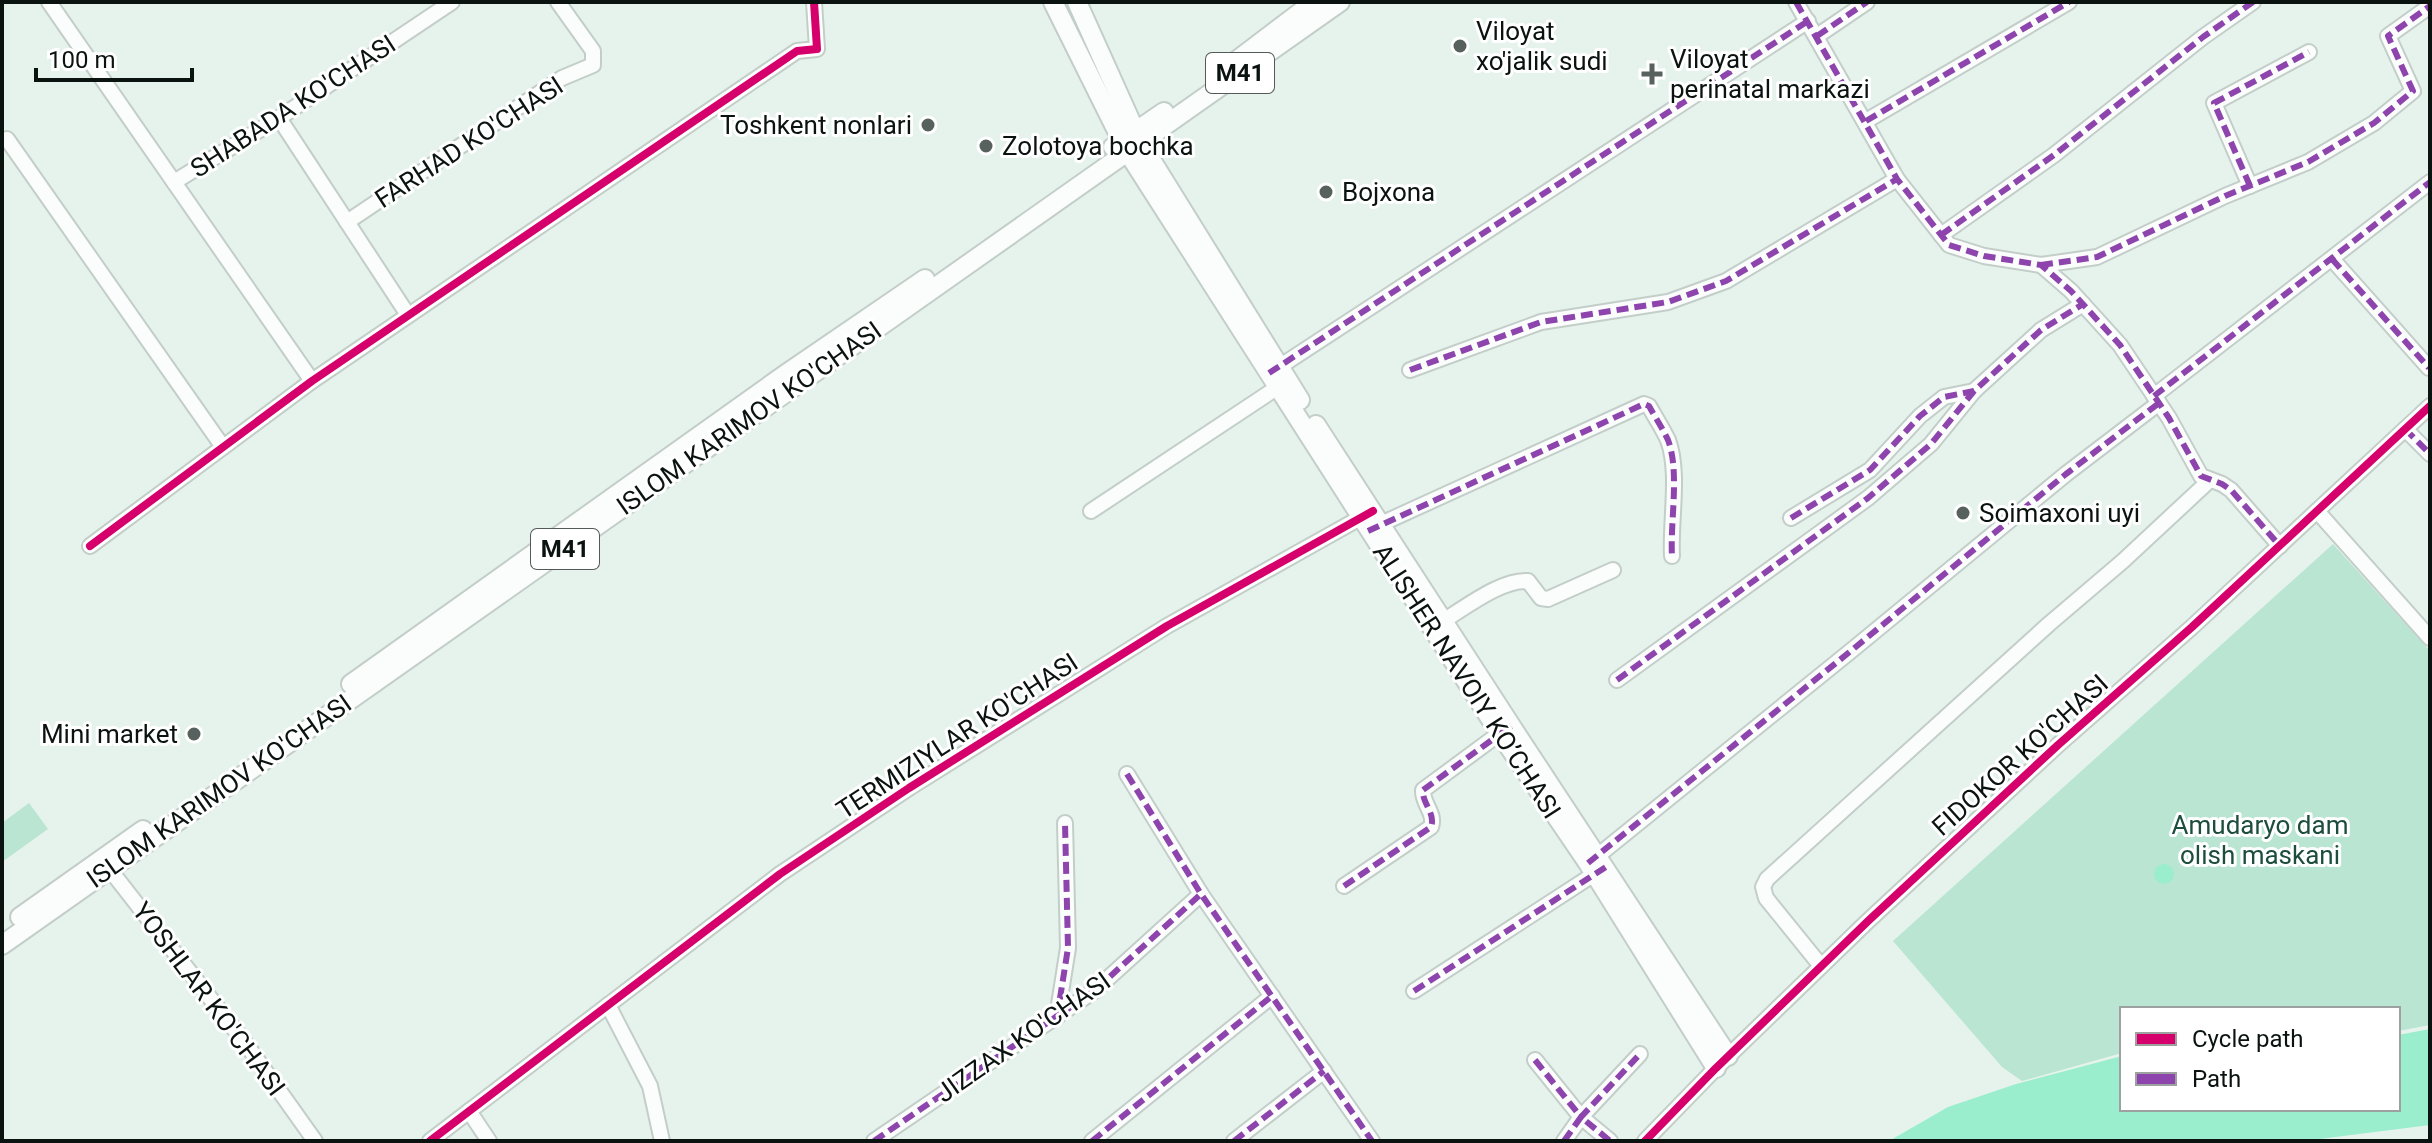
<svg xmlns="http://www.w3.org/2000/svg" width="2432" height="1143" font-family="Roboto,sans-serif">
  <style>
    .green { fill: #b9e5d2 }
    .water { fill: #9aedcd }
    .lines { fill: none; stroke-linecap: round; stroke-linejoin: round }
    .minor-casing { stroke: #c3cec9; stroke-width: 18 }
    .major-casing { stroke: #c3cec9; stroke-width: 22 }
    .minor { stroke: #fbfdfc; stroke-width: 14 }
    .major { stroke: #fbfdfc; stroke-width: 18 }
    .quiet { stroke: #8e44ad; stroke-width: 6; stroke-dasharray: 12 6; stroke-linecap: butt }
    .cycleway-casing { stroke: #fff; stroke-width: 13 }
    .cycleway { stroke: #d6006c; stroke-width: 8 }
    .poi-dot { fill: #57615d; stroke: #fff; stroke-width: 3 }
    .labels { text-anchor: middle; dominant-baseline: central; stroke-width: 6; stroke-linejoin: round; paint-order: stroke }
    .shield { fill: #fff; stroke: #545a57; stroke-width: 2 }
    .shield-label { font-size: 24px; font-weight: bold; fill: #0a130f }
    .poi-label { font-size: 26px; fill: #0a130f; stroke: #fff; text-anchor: start }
    .street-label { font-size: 26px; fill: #0a130f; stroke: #fff }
    .park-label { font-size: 26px; fill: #1d4d3c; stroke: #fff }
  </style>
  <rect width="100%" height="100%" fill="#e6f3ed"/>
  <g class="green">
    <path d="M2333 544 2430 651V1025L2398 1031V1009H2122V1053L2022 1081 2002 1067 1893 941Z"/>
    <path d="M29 803 48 829 2 862V823Z"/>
  </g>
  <g class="water">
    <circle cx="2164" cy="874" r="10"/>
    <path d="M2430 1029V1125L2304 1141H1889L1948 1107 2016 1084 2122 1056V1109H2398V1035Z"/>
  </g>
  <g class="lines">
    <g class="minor-casing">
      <g id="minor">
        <path d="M49 2 312 381"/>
        <path d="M1796 2 1897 179 1949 245 1984 256 2041 265 2071 291 2120 345 2169 418 2201 476 2222 484 2231 490 2280 546"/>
        <path d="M1817 36 1867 2"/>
        <path d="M279 118 408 315"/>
        <path d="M1866 121 2069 2"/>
        <path d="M7 139 223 447"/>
        <path d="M174 182 279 118 452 2"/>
        <path d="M2250 186 2214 103 2309 52"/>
        <path d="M347 222 562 78 593 65V51L558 2"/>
        <path d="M1941 235 2054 155 2203 37 2253 2"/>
        <path d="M2332 259 2429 368"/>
        <path d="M2041 265 2097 257 2225 196 2308 162 2374 123 2413 91 2388 36 2430 6"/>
        <path d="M1410 370 1541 322 1668 302 1726 281 1897 179"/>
        <path d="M1273 371 1808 21"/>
        <path d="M2154 396 2430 182"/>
        <path d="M2405 429 2430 454"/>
        <path d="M1091 511 1278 387"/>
        <path d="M2317 511 2430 638"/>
        <path d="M1791 518 1870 470 1920 416 1944 397 1974 391"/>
        <path d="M1372 528 1644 404 1649 406C1655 417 1663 429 1668 440 1680 472 1670 521 1672 556"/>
        <path d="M90 546 312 381 797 51 817 49 814 2"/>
        <path d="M1443 621C1466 607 1502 579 1528 581L1541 598 1548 599 1613 570"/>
        <path d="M1617 680 1868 498 1931 444 1974 391 2041 330 2083 304"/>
        <path d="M1127 774 1201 894 1372 1141"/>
        <path d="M104 862 246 1044 315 1141"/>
        <path d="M1590 862 1852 650 2066 474 2159 403"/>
        <path d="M1344 886 1431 827C1436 813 1422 804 1423 790L1507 728"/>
        <path d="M1821 966 1766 898 1763 887 1767 879 2049 624 2123 561 2210 480"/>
        <path d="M1414 991 1602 869"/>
        <path d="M608 1005 650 1086 662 1141"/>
        <path d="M1057 1017 1068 948 1065 823"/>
        <path d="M1535 1060 1581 1117 1640 1054"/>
        <path d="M469 1111 489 1141"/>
        <path d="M430 1141 780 874 909 788 1167 626 1369 513"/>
        <path d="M874 1141 1094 991 1201 894"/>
        <path d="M1092 1141 1272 996"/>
        <path d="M1234 1141 1324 1071"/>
        <path d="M1564 1141 1581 1117 1610 1141"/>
        <path d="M1645 1141 1716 1068 1869 920 2058 745 2192 627 2430 406"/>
      </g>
    </g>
    <g class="major-casing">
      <g id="major">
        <path d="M1053 2 1127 151 1499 732 1588 863 1716 1068"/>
        <path d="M1077 2 1140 142 1300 400"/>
        <path d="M1231 65 1314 2"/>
        <path d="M1113 147 1164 112"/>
        <path d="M1316 425 1511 726 1728 1056"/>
        <path d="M351 684 786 374 925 279"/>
        <path d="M20 917 143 830"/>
        <path d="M2 945 1340 2"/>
      </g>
    </g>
    <use href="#minor" class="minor"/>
    <use href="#major" class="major"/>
    <g class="quiet">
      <path d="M1796 2 1897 179 1949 245 1984 256 2041 265 2071 291 2120 345 2169 418 2201 476 2222 484 2231 490 2280 546"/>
      <path d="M1817 36 1867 2"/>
      <path d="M1866 121 2069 2"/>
      <path d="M2250 186 2214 103 2309 52"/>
      <path d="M1941 235 2054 155 2203 37 2253 2"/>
      <path d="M2332 259 2429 368"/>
      <path d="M2041 265 2097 257 2225 196 2308 162 2374 123 2413 91 2388 36 2430 6"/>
      <path d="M1410 370 1541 322 1668 302 1726 281 1897 179"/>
      <path d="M1269 373 1808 21"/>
      <path d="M2154 396 2430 182"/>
      <path d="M2405 429 2430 454"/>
      <path d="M1791 518 1870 470 1920 416 1944 397 1974 391"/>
      <path d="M1368 531 1644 404 1649 406C1655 417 1663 429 1668 440 1680 472 1670 521 1672 556"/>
      <path d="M1617 680 1868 498 1931 444 1974 391 2041 330 2083 304"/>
      <path d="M1127 774 1201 894 1372 1141"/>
      <path d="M1588 863 1852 650 2066 474 2159 403"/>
      <path d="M1344 886 1431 827C1436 813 1422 804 1423 790L1511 726"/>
      <path d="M1414 991 1606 867"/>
      <path d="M1057 1017 1068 948 1065 823"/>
      <path d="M1535 1060 1581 1117 1640 1054"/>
      <path d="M874 1141 1094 991 1201 894"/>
      <path d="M1092 1141 1272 996"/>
      <path d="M1234 1141 1324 1071"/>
      <path d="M1564 1141 1581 1117 1610 1141"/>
    </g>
    <g class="cycleway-casing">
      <g id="cycleway">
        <path d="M90 546 312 381 797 51 817 49 814 2"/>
        <path d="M430 1141 780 874 909 788 1167 626 1373 511"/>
        <path d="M1645 1141 1716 1068 1869 920 2058 745 2192 627 2430 406"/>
      </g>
    </g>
    <use href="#cycleway" class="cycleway"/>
  </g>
  <g class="poi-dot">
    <circle cx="1460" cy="46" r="8"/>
    <path d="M1648 62h8v8h8v8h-8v8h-8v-8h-8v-8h8z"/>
    <circle cx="928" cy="125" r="8"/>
    <circle cx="986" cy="146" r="8"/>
    <circle cx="1326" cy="192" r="8"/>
    <circle cx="1963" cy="513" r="8"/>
    <circle cx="194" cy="734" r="8"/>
  </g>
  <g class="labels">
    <g class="shield">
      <rect x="1206" y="53" width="68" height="40" rx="6"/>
      <rect x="531" y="529" width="68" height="40" rx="6"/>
    </g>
    <g class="shield-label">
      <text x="1240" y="73">M41</text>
      <text x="565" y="549">M41</text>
    </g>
    <g class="poi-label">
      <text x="1476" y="31">Viloyat<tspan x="1476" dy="30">xo'jalik sudi</tspan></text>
      <text x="1670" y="59">Viloyat<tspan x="1670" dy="30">perinatal markazi</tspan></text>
      <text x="912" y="125" text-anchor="end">Toshkent nonlari</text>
      <text x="1002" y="146">Zolotoya bochka</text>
      <text x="1342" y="192">Bojxona</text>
      <text x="1979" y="513">Soimaxoni uyi</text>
      <text x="178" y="734" text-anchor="end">Mini market</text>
    </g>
    <g class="street-label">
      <text transform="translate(293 106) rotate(-33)">SHABADA KO'CHASI</text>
      <text transform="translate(469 142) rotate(-33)">FARHAD KO'CHASI</text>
      <text transform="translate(749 418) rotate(-35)">ISLOM KARIMOV KO'CHASI</text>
      <text transform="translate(1467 681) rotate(57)">ALISHER NAVOIY KO’CHASI</text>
      <text transform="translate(957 736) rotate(-33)">TERMIZIYLAR KO'CHASI</text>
      <text transform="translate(2020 755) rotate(-42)">FIDOKOR KO'CHASI</text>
      <text transform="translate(219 791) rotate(-35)">ISLOM KARIMOV KO'CHASI</text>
      <text transform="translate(209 999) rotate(53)">YOSHLAR KO'CHASI</text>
      <text transform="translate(1023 1037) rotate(-35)">JIZZAX KO'CHASI</text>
    </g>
    <g class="park-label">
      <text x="2260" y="825">Amudaryo dam<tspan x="2260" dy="30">olish maskani</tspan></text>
    </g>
  </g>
  <rect width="2432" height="1143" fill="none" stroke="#0a130f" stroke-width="8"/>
  <rect x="2120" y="1007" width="280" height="104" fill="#ffffff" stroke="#9da19f" stroke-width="2"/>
  <rect x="2136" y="1033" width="40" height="12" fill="#d6006c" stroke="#9da19f" stroke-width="2"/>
  <text x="2192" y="1047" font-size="24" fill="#0a130f">Cycle path</text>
  <rect x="2136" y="1073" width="40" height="12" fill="#8e44ad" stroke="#9da19f" stroke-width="2"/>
  <text x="2192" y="1087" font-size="24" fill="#0a130f">Path</text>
  <path d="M36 68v12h156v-12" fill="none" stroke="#0a130f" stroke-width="4"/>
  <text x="48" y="68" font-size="24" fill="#0a130f" stroke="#ffffff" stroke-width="6" paint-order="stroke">100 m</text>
</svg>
